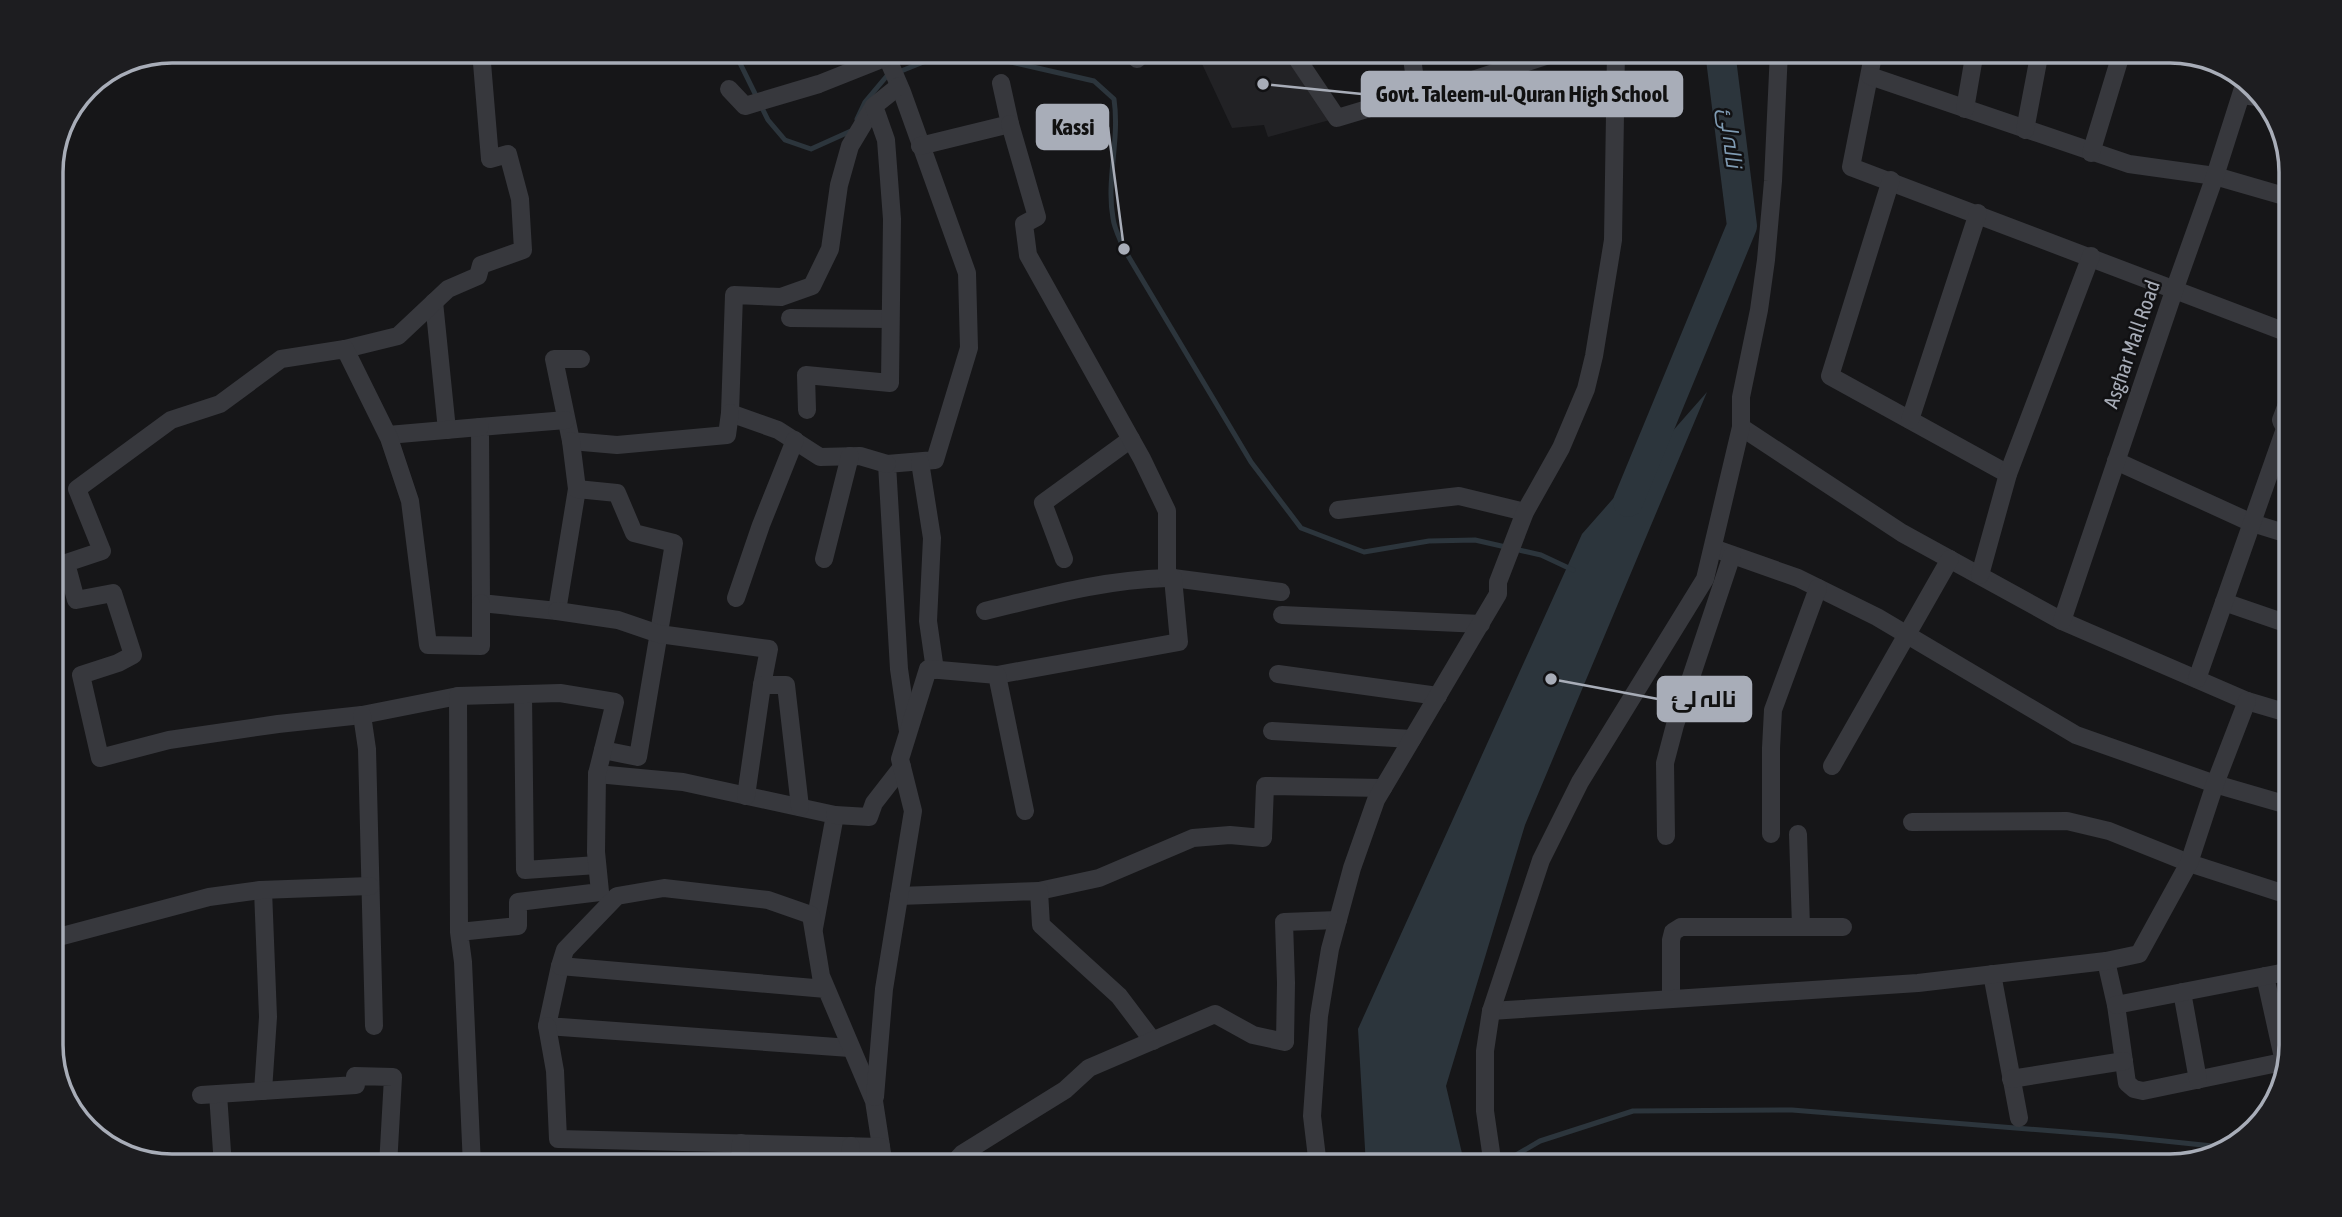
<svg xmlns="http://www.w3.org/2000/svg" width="2342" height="1217" font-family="'Asap Condensed',Cairo,sans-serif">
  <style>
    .built { fill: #222225 }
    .water { fill: #2c353c }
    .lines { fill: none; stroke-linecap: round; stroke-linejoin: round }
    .stream { stroke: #2c353c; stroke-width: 5 }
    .river { stroke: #2c353c; stroke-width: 30 }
    .minor { stroke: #37383d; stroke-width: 18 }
    .labels { text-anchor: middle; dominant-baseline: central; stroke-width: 5; stroke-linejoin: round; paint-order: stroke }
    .street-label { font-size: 21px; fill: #a8adb8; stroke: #111113 }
    .water-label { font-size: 23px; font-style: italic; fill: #7f9bb3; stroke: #111113 }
    .rim { fill: none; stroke: #a8adb8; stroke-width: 3.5 }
    .leader { fill: none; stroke: #a8adb8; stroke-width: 2.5 }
    .callout-dot { fill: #a8adb8; stroke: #111113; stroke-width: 2.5 }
    .callout { fill: #a8adb8; stroke: #a8adb8; stroke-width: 2.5 }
    .callout-label { font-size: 23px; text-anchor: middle; font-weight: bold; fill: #111 }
  </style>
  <rect width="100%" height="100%" fill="#161618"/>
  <path class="built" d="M1196 51H1292L1337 118 1268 137 1264 125 1232 128Z"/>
  <path class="water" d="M1707 392 1525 825 1446 1086 1465 1166H1366L1358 1029 1582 534Z"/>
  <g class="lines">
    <g class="stream">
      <path d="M734 51 768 120 785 140 811 149 851 131"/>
      <path d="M857 119 865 102 886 77 951 51 985 56 1094 81 1114 99C1120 140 1106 180 1113 218 1114 228 1120 239 1124 249L1251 462 1301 528 1364 552 1429 541 1475 540 1541 555 1573 570"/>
      <path d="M1497 1166 1540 1141 1633 1111 1792 1110 2116 1136 2232 1148"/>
    </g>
    <path class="river" d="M1628 502 1742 226 1720 51"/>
    <g class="minor">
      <path d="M894 51 887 57 902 92 967 273 969 348 935 460 887 464 899 669 908 731"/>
      <path d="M1129 51 1137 59 1146 51"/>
      <path d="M1292 51 1337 118 1417 94 1457 85 1552 54 1573 51"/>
      <path d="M1411 51 1417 94"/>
      <path d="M1874 51 1851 167 2291 334"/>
      <path d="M1870 76 2129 164 2215 176 2291 198"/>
      <path d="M729 89 745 106 819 84 887 57"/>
      <path d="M2242 95 2264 98"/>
      <path d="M874 106 850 146 839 185 830 249 812 286 781 297 734 295 730 413 778 430 820 457 860 456 887 464"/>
      <path d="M1965 109 1975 51"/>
      <path d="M2025 130 2040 51"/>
      <path d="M920 146 1010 124 1001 83"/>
      <path d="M2091 153 2122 51"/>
      <path d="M1891 180 1830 376 2008 474"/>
      <path d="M434 302 447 430"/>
      <path d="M790 318 890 319"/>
      <path d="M345 349 398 336 448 289 478 276 481 265 523 250 520 199 508 154 490 159 481 51"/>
      <path d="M581 359H554L571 441 617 445 727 435 730 413"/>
      <path d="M2291 394 2281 420 2282 423 2291 427"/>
      <path d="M807 410 806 375 890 383 892 219 886 140 874 106 899 86"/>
      <path d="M566 420 480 427 481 603 557 611 577 489"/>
      <path d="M1910 420 1978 213"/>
      <path d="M1741 427 1902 533 2062 621 2247 701 2291 714"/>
      <path d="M388 435 480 427"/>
      <path d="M571 441 577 489 617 493 634 533 674 543 638 757 603 750"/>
      <path d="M2116 461 2252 523 2291 535"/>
      <path d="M920 462 932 538 928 621 935 670"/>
      <path d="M1338 510 1459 496 1525 512"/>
      <path d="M1713 548 1798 578 1877 617 2076 735 2215 784 2291 806"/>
      <path d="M824 559 850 456"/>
      <path d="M1064 559 1043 503 1131 439"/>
      <path d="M1980 575 2008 474 2091 256"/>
      <path d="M1173 578 1281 592"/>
      <path d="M736 598 761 525 795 440"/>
      <path d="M2224 602 2291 625"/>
      <path d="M557 611 618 620 659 634 769 649 762 685"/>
      <path d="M985 611C1047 596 1102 580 1167 578"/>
      <path d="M1282 615 1481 624"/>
      <path d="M2062 621 2175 288 2215 176 2245 82"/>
      <path d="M1278 674 1438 696"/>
      <path d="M997 675 1179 642 1173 578H1167V511L1142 459 1028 255 1024 224 1037 217 1010 124"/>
      <path d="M2197 679 2286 426"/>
      <path d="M523 694 525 870 597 865"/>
      <path d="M458 696 362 715 278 724 169 740 100 758 81 675 118 663 133 655 113 593 76 600 66 563 102 551 77 489 171 420 220 404 281 359 345 349 389 438 410 501 428 645 481 646V603"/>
      <path d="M362 715 367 749 374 1026"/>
      <path d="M1272 731 1412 739"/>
      <path d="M1832 766 1950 559"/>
      <path d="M597 774 683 782 835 815 814 928"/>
      <path d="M746 796 762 685H786L800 807"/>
      <path d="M835 815 869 817 874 803 902 767"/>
      <path d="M1912 822 2067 821 2109 831 2189 863 2291 896"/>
      <path d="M1771 834V748L1773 710 1818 588"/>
      <path d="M1798 834 1801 927"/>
      <path d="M1666 836 1665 763 1675 725 1732 555"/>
      <path d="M263 890 268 1017 263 1091"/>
      <path d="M1039 891 1099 878 1193 838 1230 835 1263 838 1265 786 1383 788"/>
      <path d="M899 896 1039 891 1041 925 1119 996 1153 1041"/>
      <path d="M459 932 518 926V902L600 892 596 852 597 774 615 702 560 693 458 696 459 932 463 962 472 1166"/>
      <path d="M51 939 209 897 260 890 370 886"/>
      <path d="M2106 961 2116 1005 2127 1083 2134 1089 2143 1091 2287 1061"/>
      <path d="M560 966 547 1026 850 1048"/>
      <path d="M1992 974 2019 1118"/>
      <path d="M2265 976 2284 1062"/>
      <path d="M826 989 560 966 565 950 617 896 664 888 768 900 811 915 821 976 874 1101 884 1166"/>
      <path d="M2182 992 2198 1080"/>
      <path d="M1671 999V940L1673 932 1681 927H1843"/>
      <path d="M2116 1005 2291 971"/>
      <path d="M1491 1011 1918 983 2106 961 2139 954 2189 863 2215 784 2247 701"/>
      <path d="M547 1026 555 1071 558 1139 881 1147"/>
      <path d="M2011 1079 2124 1061"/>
      <path d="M218 1094 223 1166"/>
      <path d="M201 1095 356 1085 355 1076 393 1077 388 1166"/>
      <path d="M875 1097 884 989 913 811 900 759 928 669 997 675 1025 811"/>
      <path d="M740 1166 741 1143"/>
      <path d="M850 1166 851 1146"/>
      <path d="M951 1166 962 1154 1065 1090 1089 1068 1215 1014 1253 1035 1285 1042 1286 983 1284 922 1338 920"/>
      <path d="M1318 1166 1312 1116 1319 1016 1330 949 1352 868 1376 800 1498 594V582L1525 512 1561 448 1586 389 1594 356 1613 240 1616 51"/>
      <path d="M1493 1166 1485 1111V1051L1491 1011 1541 860 1580 782 1705 579 1741 427V397L1759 310 1766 260 1773 181 1779 51"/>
    </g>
  </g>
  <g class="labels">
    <g class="street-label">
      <text transform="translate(2131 344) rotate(-71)">Asghar Mall Road</text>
    </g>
    <g class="water-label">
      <text transform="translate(1731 138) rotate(83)">نالہ لئ</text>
    </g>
  </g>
  <path d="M0 0H2342V1217H0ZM172 63H2170A109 109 0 0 1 2279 172V1045A109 109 0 0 1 2170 1154H172A109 109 0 0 1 63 1045V172A109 109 0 0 1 172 63Z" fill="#1d1d20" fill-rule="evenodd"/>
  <path class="rim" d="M172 63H2170A109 109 0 0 1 2279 172V1045A109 109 0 0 1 2170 1154H172A109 109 0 0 1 63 1045V172A109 109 0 0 1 172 63Z"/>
  <path class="leader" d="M1263 84L1362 94M1124 249L1108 127M1551 679L1658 699"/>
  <g class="callout-dot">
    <circle cx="1263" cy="84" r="7"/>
    <circle cx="1124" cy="249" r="7"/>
    <circle cx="1551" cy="679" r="7"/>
  </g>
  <g class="callout">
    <rect x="1362" y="72" width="320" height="44" rx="7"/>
    <rect x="1037" y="105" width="71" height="44" rx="7"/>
    <rect x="1658" y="677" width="93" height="44" rx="7"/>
  </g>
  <g class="callout-label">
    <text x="1522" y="102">Govt. Taleem-ul-Quran High School</text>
    <text x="1073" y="135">Kassi</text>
    <text x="1704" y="707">نالہ لئ</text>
  </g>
</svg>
